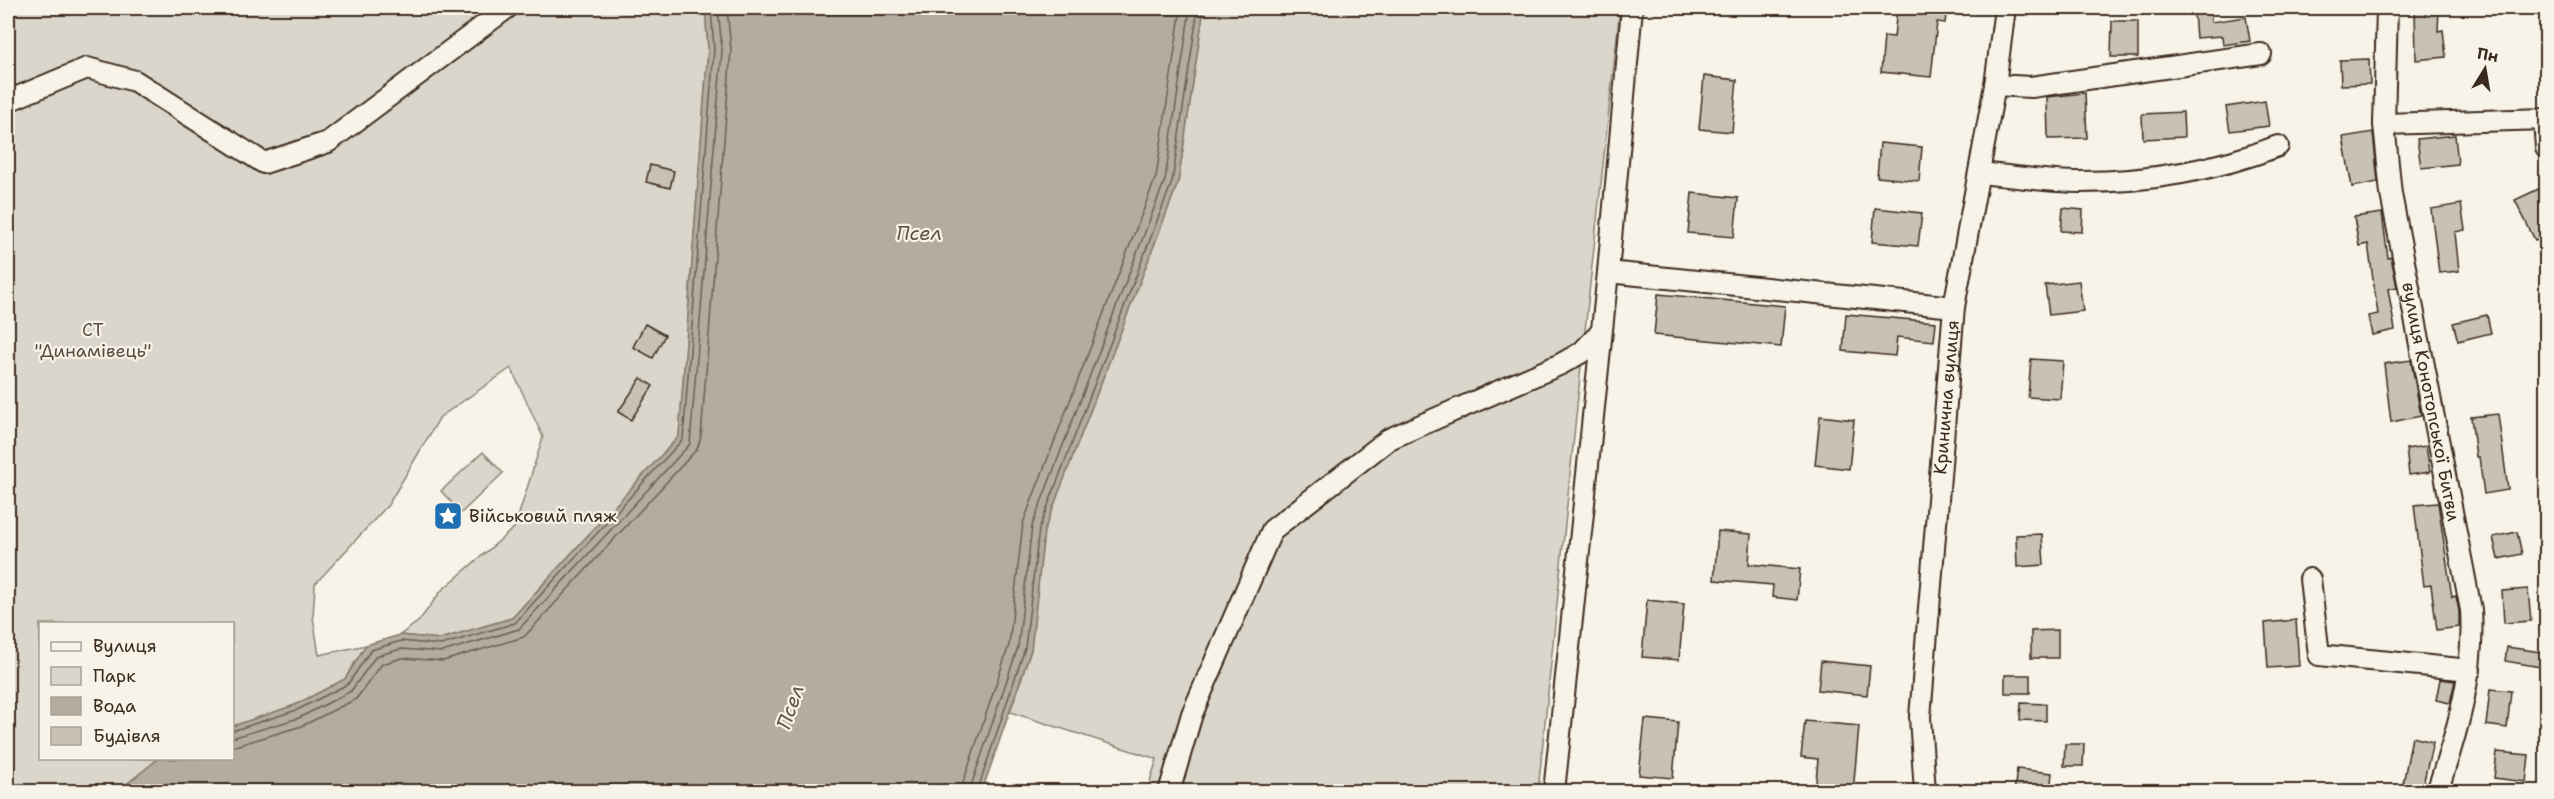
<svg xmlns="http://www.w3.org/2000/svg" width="2554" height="799" font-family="'Shantell Sans',sans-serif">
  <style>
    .green { fill: #dbd6cb; stroke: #8b8074; stroke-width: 1.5 }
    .water { fill: #b4aca0; stroke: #84786c; stroke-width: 1.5 }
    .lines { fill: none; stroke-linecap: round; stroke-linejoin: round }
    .shore { stroke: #6b5e52; stroke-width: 1.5 }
    .building { fill: #c8c1b6; stroke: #3b2a1e; stroke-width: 1.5 }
    .minor-casing { stroke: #3b2a1e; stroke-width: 24 }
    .minor { stroke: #f7f3e8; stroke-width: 20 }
    .labels { text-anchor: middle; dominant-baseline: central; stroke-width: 4.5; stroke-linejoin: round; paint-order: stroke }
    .park-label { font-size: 18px; fill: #5b4c41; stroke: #f7f3e8 }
    .street-label { font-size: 18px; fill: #3b2a1e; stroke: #f7f3e8 }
    .poi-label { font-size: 18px; fill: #3b2a1e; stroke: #f7f3e8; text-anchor: start }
    .water-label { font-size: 20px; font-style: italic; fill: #5f5145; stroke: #f7f3e8 }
  </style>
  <rect width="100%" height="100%" fill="#f7f3e8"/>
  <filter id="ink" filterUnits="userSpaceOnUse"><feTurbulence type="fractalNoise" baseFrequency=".0167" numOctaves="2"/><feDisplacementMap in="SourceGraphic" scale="12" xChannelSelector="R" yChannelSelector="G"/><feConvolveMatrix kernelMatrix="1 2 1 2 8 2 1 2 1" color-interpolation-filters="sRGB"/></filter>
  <g filter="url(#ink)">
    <g class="green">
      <path d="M8 8H705L708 49 679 436 512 618 440 639 400 635 419 621 441 591 515 527 543 437 511 368 440 417 388 505 315 584 313 617 319 655 366 645 345 679 295 705 233 726 232 624H40V758L158 759 118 791H8Z"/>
      <path d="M1204 8H1620L1581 367 1538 791H1147L1157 759 1010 712 1031 650 1044 531 1178 183Z"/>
      <path d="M483 452 503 473 461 513 441 491Z"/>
    </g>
    <path class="water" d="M705 8H1204L1178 183 1044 531 1031 650 982 791H118L158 759 232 758 233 726 295 705 345 679 366 645 400 635 440 639 512 618 679 436 708 49Z"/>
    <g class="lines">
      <g class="shore">
        <path d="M232 731 297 710 348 684 371 650 401 641 441 645 515 623 683 439 714 49 711 8"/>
        <path d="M232 738 299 718 351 691 376 656 401 649 442 652 519 629 690 444 722 50 718 8"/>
        <path d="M232 747 302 726 356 699 382 664 402 658 443 661 524 637 697 449 701 437 731 50 727 8"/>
        <path d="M960 792 1009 645 1023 523 1156 177 1181 8"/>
        <path d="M969 792 1018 647 1032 526 1165 180 1190 8"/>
        <path d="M977 792 1025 648 1039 529 1172 182 1198 8"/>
      </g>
    </g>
    <g class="building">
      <path d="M1897 8H1947L1945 23 1937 22 1931 77 1881 72 1884 36 1894 37Z"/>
      <path d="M2415 8H2439L2438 31 2443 30 2446 57 2416 60Z"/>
      <path d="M2211 12V22L2246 17 2250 41 2223 45 2222 36 2196 38 2194 13Z"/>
      <path d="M2112 21H2138V57H2111Z"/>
      <path d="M2369 59 2370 84 2341 85 2340 60Z"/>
      <path d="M1704 76 1737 80 1732 132 1699 129Z"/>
      <path d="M2085 93 2087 138 2048 139 2047 97Z"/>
      <path d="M2265 101 2269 126 2230 131 2226 107Z"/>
      <path d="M2183 112 2184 137 2143 139 2142 114Z"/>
      <path d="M2373 132 2378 182 2352 187 2343 137Z"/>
      <path d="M2455 135 2458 164 2421 168 2417 139Z"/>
      <path d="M1880 143 1922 147 1919 181 1877 177Z"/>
      <path d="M650 165 674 171 670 188 646 182Z"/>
      <path d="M2547 185V235L2535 240 2515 200Z"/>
      <path d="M1692 193 1738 198 1734 237 1688 233Z"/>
      <path d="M2461 204 2465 230 2455 232 2459 271 2439 273 2431 209Z"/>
      <path d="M1875 208 1922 213 1918 246 1872 242Z"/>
      <path d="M2063 208 2083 210 2082 232 2061 231Z"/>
      <path d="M2382 213 2388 258 2391 257 2397 287 2388 289 2395 330 2372 335 2368 316 2378 314 2368 244 2359 246 2354 217Z"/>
      <path d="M2079 281 2083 311 2049 315 2045 285Z"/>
      <path d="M1658 294 1785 306 1781 347 1654 335Z"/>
      <path d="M1846 314 1936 322 1934 341 1897 337 1895 356 1843 351Z"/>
      <path d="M2487 315 2491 333 2458 341 2453 323Z"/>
      <path d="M645 324 665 335 653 358 633 347Z"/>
      <path d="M2031 359 2063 361 2060 399 2028 397Z"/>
      <path d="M2411 360 2421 416 2391 422 2384 364Z"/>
      <path d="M641 378 653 386 631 420 618 412Z"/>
      <path d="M2498 414 2508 490 2484 494 2479 457H2476L2471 417Z"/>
      <path d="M1820 416 1854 420 1849 469 1815 465Z"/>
      <path d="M2426 446 2430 472 2409 475 2406 449Z"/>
      <path d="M2438 503 2452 597 2456 596 2459 611V627L2437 630 2431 585 2424 586 2414 505Z"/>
      <path d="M1718 531 1751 534 1749 564 1800 569 1797 600 1772 597 1773 585 1714 580Z"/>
      <path d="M2517 532 2522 554 2498 559 2493 537Z"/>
      <path d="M2042 534 2044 565 2017 567 2016 535Z"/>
      <path d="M2528 589 2531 621 2504 623 2502 591Z"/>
      <path d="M1647 600 1684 604 1679 660 1642 657Z"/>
      <path d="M2296 620 2299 666 2268 668 2265 623Z"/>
      <path d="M2058 630V658H2031V631Z"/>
      <path d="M2507 647 2547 653V668L2505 661Z"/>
      <path d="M1821 661 1870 666 1867 695 1818 690Z"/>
      <rect x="2005" y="675" width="25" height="18"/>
      <path d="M2440 679 2455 681 2450 703 2436 700Z"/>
      <path d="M2490 689 2511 691 2507 728 2486 725Z"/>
      <path d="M2021 703 2046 704V721L2020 720Z"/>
      <path d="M1645 719 1678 722 1673 778 1639 775Z"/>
      <path d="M1805 721 1859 726 1853 792H1815L1818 759 1801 757Z"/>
      <path d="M2412 737 2433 742 2422 789 2403 784Z"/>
      <path d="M2065 744H2084L2083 766H2064Z"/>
      <path d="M2497 752 2529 755 2526 782 2494 778Z"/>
      <path d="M2017 769 2052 773 2050 792H2014Z"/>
    </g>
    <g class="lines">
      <g class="minor-casing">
        <g id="minor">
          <path id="s1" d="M2387 8 2384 124 2391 194 2471 610C2475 673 2457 732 2437 792"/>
          <path d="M1995 85 2031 87 2261 54"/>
          <path d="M8 101 87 68 135 81 264 163 328 142 507 8"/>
          <path d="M2544 120 2546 148"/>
          <path d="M2384 124 2546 119"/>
          <path d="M1980 173C2013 176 2047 182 2080 182 2147 182 2216 170 2278 146"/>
          <path d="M1608 272 1954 307"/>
          <path d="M2310 579 2319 655 2470 670"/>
          <path d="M1169 792 1192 714 1272 530 1389 439 1561 364 1582 352 1601 332"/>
          <path d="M1554 792 1608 272 1632 8"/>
          <path id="s2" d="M1925 792 1920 717 1954 307 1995 85 2005 8"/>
        </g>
      </g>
      <use href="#minor" class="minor"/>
    </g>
  </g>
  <defs>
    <g id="sight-square" transform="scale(1.5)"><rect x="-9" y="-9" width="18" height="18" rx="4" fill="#1f6fb2" stroke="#f7f3e8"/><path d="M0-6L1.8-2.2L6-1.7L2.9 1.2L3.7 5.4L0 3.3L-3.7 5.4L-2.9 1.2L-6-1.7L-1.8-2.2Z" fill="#fff"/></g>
  </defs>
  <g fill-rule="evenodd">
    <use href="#sight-square" x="448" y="516"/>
  </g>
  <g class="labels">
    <g class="park-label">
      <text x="93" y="330">СТ<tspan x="93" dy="21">"Динамівець"</tspan></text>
    </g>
    <g class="street-label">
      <text stroke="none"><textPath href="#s2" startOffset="396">Кринична вулиця</textPath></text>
      <text stroke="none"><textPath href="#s1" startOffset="398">вулиця Конотопської Битви</textPath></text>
    </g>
    <g class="poi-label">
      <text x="469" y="516">Військовий пляж</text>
    </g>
    <g class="water-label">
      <text x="919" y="233">Псел</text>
      <text transform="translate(790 707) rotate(-71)">Псел</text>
    </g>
  </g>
  <rect width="2554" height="799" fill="none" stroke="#f7f3e8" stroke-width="30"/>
  <rect x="15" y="15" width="2524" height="769" fill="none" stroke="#3b2a1e" stroke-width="2" filter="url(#ink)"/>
  <rect x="39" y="622" width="195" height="138" fill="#f7f3e8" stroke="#aca397" stroke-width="1.5"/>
  <rect x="51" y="642" width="30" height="9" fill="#f7f3e8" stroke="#aca397" stroke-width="1.5"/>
  <text x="93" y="652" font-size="18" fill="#3b2a1e">Вулиця</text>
  <rect x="51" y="667" width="30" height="18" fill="#dbd6cb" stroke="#aca397" stroke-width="1.5"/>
  <text x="93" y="682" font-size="18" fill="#3b2a1e">Парк</text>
  <rect x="51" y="697" width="30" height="18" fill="#b4aca0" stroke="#aca397" stroke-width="1.5"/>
  <text x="93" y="712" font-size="18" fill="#3b2a1e">Вода</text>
  <rect x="51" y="727" width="30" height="18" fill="#c8c1b6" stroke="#aca397" stroke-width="1.5"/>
  <text x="93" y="742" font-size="18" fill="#3b2a1e">Будівля</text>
  <g transform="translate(2485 69) rotate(11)" stroke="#f7f3e8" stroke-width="4.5" paint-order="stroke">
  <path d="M0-4.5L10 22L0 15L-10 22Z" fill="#3b2a1e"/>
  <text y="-9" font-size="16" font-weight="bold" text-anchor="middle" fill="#3b2a1e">Пн</text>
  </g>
</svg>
